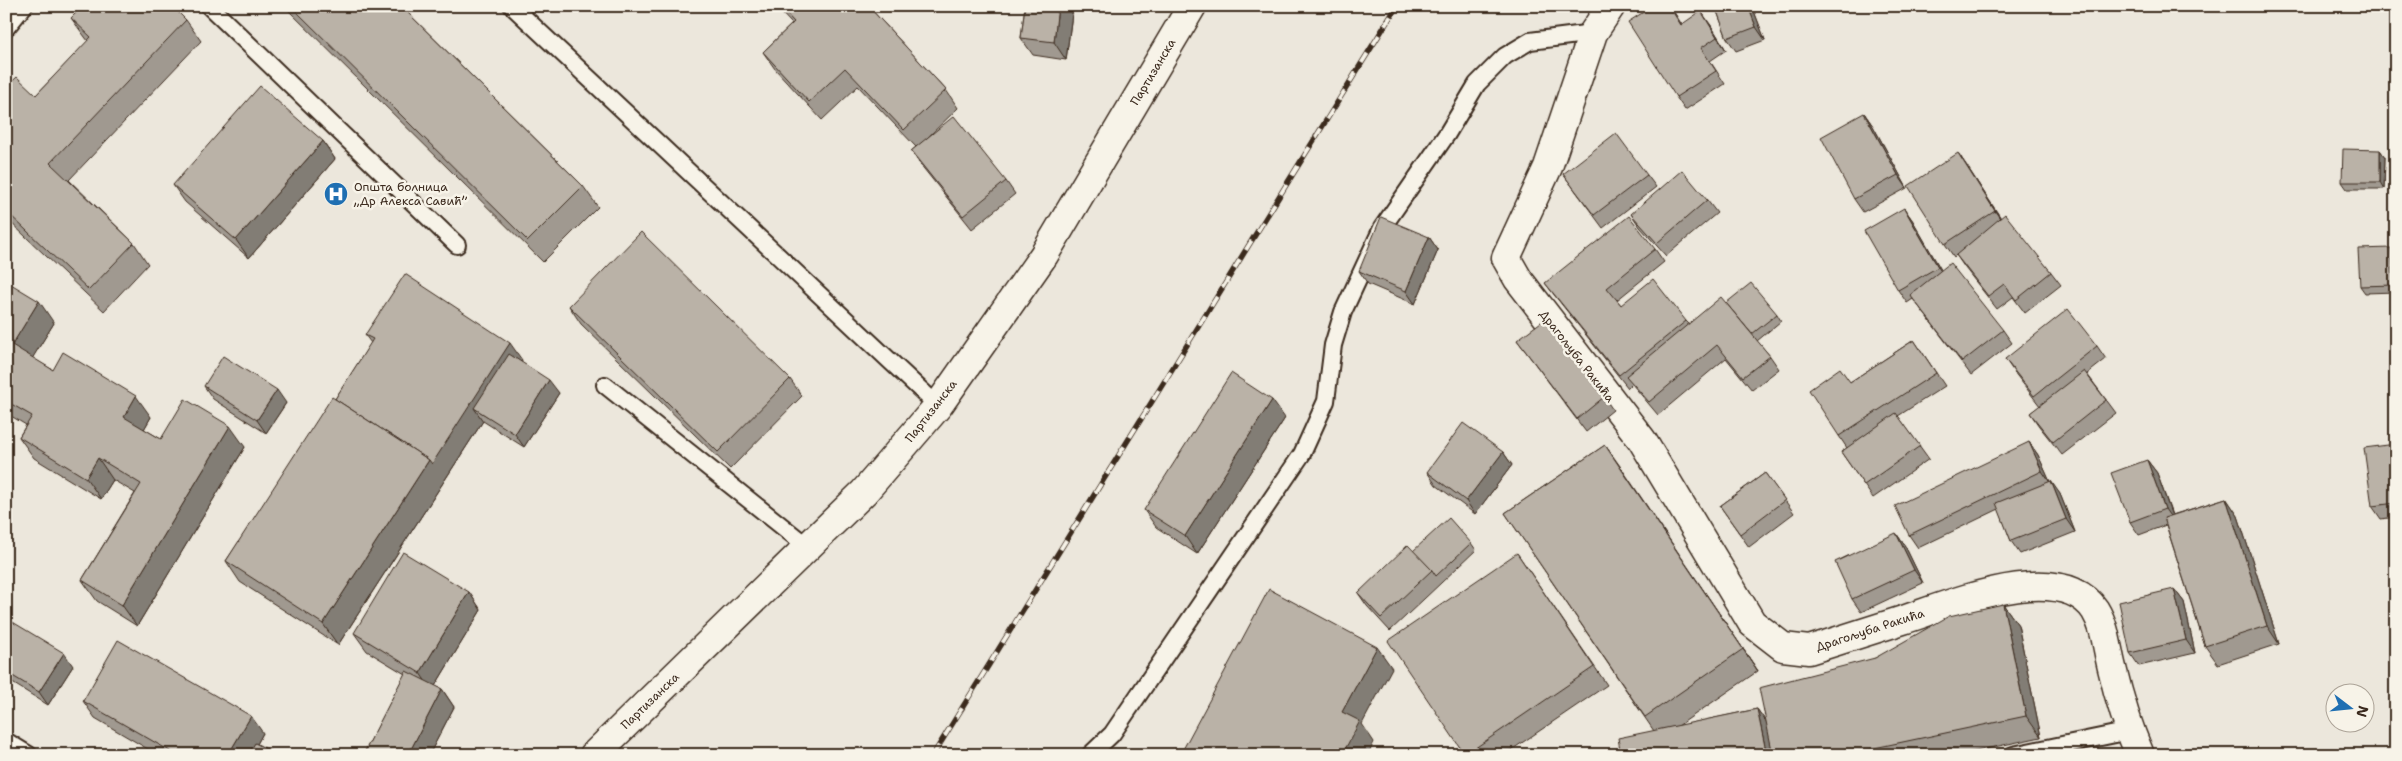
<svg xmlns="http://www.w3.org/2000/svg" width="2402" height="761" font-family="'Shantell Sans',sans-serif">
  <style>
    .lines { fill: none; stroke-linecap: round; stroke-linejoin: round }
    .service-casing { stroke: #3b2a1e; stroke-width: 20 }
    .minor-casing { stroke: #3b2a1e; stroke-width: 31 }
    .service { stroke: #f7f3e8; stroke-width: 16 }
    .minor { stroke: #f7f3e8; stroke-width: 28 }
    .rail-casing { stroke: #3b2a1e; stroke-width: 5.5 }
    .rail { stroke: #f7f3e8; stroke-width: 4; stroke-dasharray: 11; stroke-linecap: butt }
    .wall { fill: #a09990; stroke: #3b2a1e }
    .shaded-wall { fill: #827d75; stroke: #3b2a1e }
    .building { fill: #bab2a7; stroke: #3b2a1e }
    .labels { text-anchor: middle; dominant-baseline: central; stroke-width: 5; stroke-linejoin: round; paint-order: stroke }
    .street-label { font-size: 12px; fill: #3b2a1e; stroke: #f7f3e8 }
    .poi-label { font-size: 12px; fill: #3b2a1e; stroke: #f7f3e8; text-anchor: start }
  </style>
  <rect width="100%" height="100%" fill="#ece7dc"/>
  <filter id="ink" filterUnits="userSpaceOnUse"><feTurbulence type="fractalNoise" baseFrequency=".02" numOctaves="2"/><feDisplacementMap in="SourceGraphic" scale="10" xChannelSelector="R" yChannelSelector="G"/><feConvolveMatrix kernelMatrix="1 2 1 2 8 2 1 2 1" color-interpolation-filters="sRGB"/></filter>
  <g filter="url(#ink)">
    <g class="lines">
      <g class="service-casing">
        <g id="service">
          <path d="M209 6 457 245"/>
          <path d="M512 6 938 406"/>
          <path d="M6 28 24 6"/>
          <path d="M605 385 808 547"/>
          <path d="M6 741 29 755"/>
          <path d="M1090 755 1112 734 1302 454 1326 401 1333 345 1343 312 1382 228 1447 134 1477 84 1505 56 1530 41 1593 33"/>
          <path d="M2013 755 2130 731"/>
        </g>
      </g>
      <g class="minor-casing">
        <g id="minor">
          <path d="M1611 6 1593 33 1548 167 1506 258 1518 279 1642 440 1752 623 1783 647 1809 650C1840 640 1871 630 1903 620 1949 605 2060 557 2095 610 2106 628 2107 649 2112 668 2119 698 2128 727 2140 755"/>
          <path d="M594 755 864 492 938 406 1044 255 1192 6"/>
        </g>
      </g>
      <use href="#service" class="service"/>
      <use href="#minor" class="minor"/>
      <g class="rail-casing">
        <path id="rail" d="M933 755 1397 6"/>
      </g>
      <use href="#rail" class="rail"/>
    </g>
    <g class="wall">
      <path d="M284 6H401L583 186 598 207 543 262Z"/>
      <path d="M775 6H868L946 90 958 108 925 140 1006 181 1015 194 972 229 920 164 911 151 916 147 858 86 822 120 775 69 763 52 792 24Z"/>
      <path d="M1025 6H1073L1066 60 1033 55 1021 38Z"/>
      <path d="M1653 6H1670L1681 24H1710L1726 50 1710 61 1725 84 1685 110 1676 97Z"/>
      <path d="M1715 6H1752L1765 40 1736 51 1727 38Z"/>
      <path d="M71 18 186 20 201 41 69 180 134 243 148 264 104 311 6 218V87L36 95 88 41Z"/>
      <path d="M1864 113 1873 126 1907 188 1863 212 1854 199Z"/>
      <path d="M323 141 335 159 249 258 185 202 173 185Z"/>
      <path d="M2380 150 2385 157 2384 189H2347L2342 182Z"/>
      <path d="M1958 153 2001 218 2051 272 2061 285 2025 313 2013 297 1997 309 1965 268 1956 255 1954 257 1945 244Z"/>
      <path d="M1563 174 1647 175 1656 187 1603 228Z"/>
      <path d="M1707 200 1717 213 1666 256 1640 227 1631 214Z"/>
      <path d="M2396 206V292L2365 293 2360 286 2395 252Z"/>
      <path d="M1904 208 1913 221 1941 271 2003 330 2012 343 1971 375 1913 299 1907 303 1898 290Z"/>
      <path d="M1429 237 1438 250 1415 304 1368 284 1359 271Z"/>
      <path d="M1655 249 1664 262 1617 300 1621 305 1686 321 1689 324 1726 303 1777 314 1781 321 1757 341 1770 356 1779 369 1752 390 1726 358 1658 415 1632 384 1628 388 1555 296 1545 283Z"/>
      <path d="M6 281 54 323 32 358 53 370 151 417 144 429 161 439 245 447 137 626 97 601 82 580 135 493 113 480 101 499 34 458 19 437 26 425 6 413Z"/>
      <path d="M569 306 790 379 802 396 730 469 581 324Z"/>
      <path d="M365 335 522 360 521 362 559 393 524 447 483 421 338 645 240 582 226 561 335 399 371 343Z"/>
      <path d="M1517 340 1604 397 1613 410 1586 432Z"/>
      <path d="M1914 340 1945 386 1898 416 1929 459 1873 498 1841 452 1847 448 1839 436 1850 382Z"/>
      <path d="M2097 346 2106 359 2087 374 2116 413 2062 455 2039 426 2030 413 2040 406 2014 372 2005 359Z"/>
      <path d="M204 386 286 403 266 433 213 399Z"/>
      <path d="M1285 418 1197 554 1156 527 1144 510Z"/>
      <path d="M2029 442 2038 455 2050 482 2060 494 2075 532 2020 554 2011 541 1999 509 1918 548 1909 535Z"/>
      <path d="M2396 444V517L2381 519 2372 506Z"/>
      <path d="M1605 445 1758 671 1678 726 1757 709 1766 722 1875 658 2003 604 2018 625 2041 737 1957 755H1621L1654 731 1505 513Z"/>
      <path d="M1503 452 1512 465 1475 514 1436 485 1427 472Z"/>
      <path d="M2147 460 2157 473 2172 515 2226 498 2238 516 2279 644 2218 664 2205 646 2166 525 2139 535 2130 522Z"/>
      <path d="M1765 473 1794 513 1749 547 1720 506Z"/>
      <path d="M1896 533 1905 546 1923 583 1861 612 1852 599Z"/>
      <path d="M1471 543 1476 550 1390 631 1367 606 1358 593 1413 551Z"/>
      <path d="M1517 553 1607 685 1504 755H1465Z"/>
      <path d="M2174 589 2184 602 2195 653 2139 666 2130 653Z"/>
      <path d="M469 592 481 610 435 686 442 689 454 707 429 755H363L405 674 367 651 354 633Z"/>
      <path d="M6 618 73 666 48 705 6 679Z"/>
      <path d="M83 701 263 733 257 744 278 755H158L95 718Z"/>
    </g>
    <g class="shaded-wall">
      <path d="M1058 6H1073L1066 60 1054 42Z"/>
      <path d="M1669 6 1674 12 1690 38 1681 25Z"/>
      <path d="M1748 6H1752L1765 40 1756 27Z"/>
      <path d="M1701 11 1710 24 1726 50 1717 37Z"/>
      <path d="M1864 113 1873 126 1907 188 1898 175Z"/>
      <path d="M323 141 335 159 249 258 236 240Z"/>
      <path d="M2380 150 2385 157 2384 189 2380 182Z"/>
      <path d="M1958 153 1967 166 2004 224 1995 211Z"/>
      <path d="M1904 208 1913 221 1947 280 1938 267Z"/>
      <path d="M1429 237 1438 250 1415 304 1406 291Z"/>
      <path d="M2391 248 2396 254 2394 270 2396 273V288L2393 285Z"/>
      <path d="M39 301 54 323 27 367 12 345Z"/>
      <path d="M510 343 522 360 487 416 474 408 483 421 338 645 323 624 429 460Z"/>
      <path d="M549 380 559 393 524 447 515 434Z"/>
      <path d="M277 390 286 403 266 433 257 420Z"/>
      <path d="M136 396 151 417 139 438 124 417Z"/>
      <path d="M1272 400 1285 418 1197 554 1185 536Z"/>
      <path d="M230 426 245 447 137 626 122 605Z"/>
      <path d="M2029 442 2038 455 2051 484 2042 471Z"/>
      <path d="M1605 445 1620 466 1758 671 1743 649Z"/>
      <path d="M1503 452 1512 465 1475 514 1466 501Z"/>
      <path d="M98 458 113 480 101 499 86 478Z"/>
      <path d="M2147 460 2157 473 2174 522 2165 509Z"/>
      <path d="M2051 481 2060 494 2075 532 2066 519Z"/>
      <path d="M2226 498 2238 516 2279 644 2267 626Z"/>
      <path d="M1896 533 1905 546 1923 583 1914 570Z"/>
      <path d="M2174 589 2184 602 2195 653 2186 640Z"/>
      <path d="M469 592 481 610 432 691 420 673Z"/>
      <path d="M2003 604 2018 625 2041 737 2026 716Z"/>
      <path d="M1377 647 1392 668 1362 724 1374 742 1368 755H1342V712Z"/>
      <path d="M64 653 73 666 48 705 39 692Z"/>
      <path d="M442 689 454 707 429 755H408Z"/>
      <path d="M1757 709 1770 727 1775 755H1768L1766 751Z"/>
      <path d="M251 716 263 733 251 755H228Z"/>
    </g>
    <g class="building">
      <path d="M83 6H172L186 20 50 163 134 243 89 290 6 211V87L17 77 36 95 91 37 71 18Z"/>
      <path d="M291 6H401L583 186 528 241Z"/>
      <path d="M779 6H868L946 90 904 130 845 68 809 102 763 52 794 22Z"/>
      <path d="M1025 6H1058L1054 42 1021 38Z"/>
      <path d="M1653 6H1669L1681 25 1701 11 1717 37 1701 48 1716 71 1676 97 1628 22Z"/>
      <path d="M1715 6H1748L1756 27 1727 38Z"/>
      <path d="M260 86 323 141 236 240 173 185Z"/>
      <path d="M1864 113 1898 175 1854 199 1821 137Z"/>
      <path d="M954 116 1006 181 963 216 911 151Z"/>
      <path d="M1616 133 1647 175 1594 215 1563 174Z"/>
      <path d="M2343 149 2380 150V182H2342Z"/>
      <path d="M1958 153 1995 211 1945 244 1908 186Z"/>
      <path d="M1682 170 1707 200 1657 243 1631 214Z"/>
      <path d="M2395 206H2396V270H2394Z"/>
      <path d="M1904 208 1938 267 1898 290 1864 231Z"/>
      <path d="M2005 214 2051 272 2016 300 2004 284 1988 296 1956 255Z"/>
      <path d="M1629 216 1655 249 1607 288 1621 305 1653 279 1686 321 1619 375 1545 283Z"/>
      <path d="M1381 217 1429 237 1406 291 1359 271Z"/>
      <path d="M641 232 790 379 718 452 569 306Z"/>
      <path d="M2391 248 2393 285 2360 286 2358 249Z"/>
      <path d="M1950 263 2003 330 1962 362 1910 295Z"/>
      <path d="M405 274 510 343 432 464 429 460 335 399 373 339 365 335Z"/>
      <path d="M6 281 39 301 12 345 53 370 63 352 136 396 124 417 161 439 185 399 230 426 122 605 82 580 141 484 98 458 86 478 19 437 32 416 6 401Z"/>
      <path d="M1751 283 1777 314 1752 334 1726 303Z"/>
      <path d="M1721 297 1770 356 1743 377 1717 345 1649 402 1626 376Z"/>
      <path d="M2068 309 2097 346 2034 396 2005 359Z"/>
      <path d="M1545 319 1604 397 1577 419 1517 340Z"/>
      <path d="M1914 340 1936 373 1839 436 1809 390 1840 368 1850 382Z"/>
      <path d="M509 354 549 380 515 434 474 408Z"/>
      <path d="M223 356 277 390 257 420 204 386Z"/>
      <path d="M2084 371 2106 400 2053 442 2030 413Z"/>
      <path d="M1231 373 1272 400 1185 536 1144 510Z"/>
      <path d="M332 397 429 460 323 624 226 561Z"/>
      <path d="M1896 413 1920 446 1864 485 1841 452Z"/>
      <path d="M1463 423 1503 452 1466 501 1427 472Z"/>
      <path d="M2029 442 2042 471 1909 535 1895 506Z"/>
      <path d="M2396 444V503L2372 506 2364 448Z"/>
      <path d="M1605 445 1743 649 1645 717 1505 513Z"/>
      <path d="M2147 460 2165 509 2130 522 2111 473Z"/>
      <path d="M1765 473 1785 500 1740 534 1720 506Z"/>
      <path d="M2051 481 2066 519 2011 541 1996 503Z"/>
      <path d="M2226 498 2267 626 2205 646 2164 518Z"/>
      <path d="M1449 518 1471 543 1436 576 1432 570 1413 551Z"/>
      <path d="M1896 533 1914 570 1852 599 1835 562Z"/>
      <path d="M1408 545 1432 570 1381 618 1358 593Z"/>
      <path d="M403 552 469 592 420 673 354 633Z"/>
      <path d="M1517 553 1594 667 1465 755 1388 641Z"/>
      <path d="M1269 589 1377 647 1342 712 1360 721 1342 755H1180Z"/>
      <path d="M2174 589 2186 640 2130 653 2119 602Z"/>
      <path d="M2003 604 2026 716 1841 755H1773L1759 688 1875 658 1949 616Z"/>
      <path d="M6 618 64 653 39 692 6 672Z"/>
      <path d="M118 640 251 716 228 755H177L83 701Z"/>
      <path d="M406 671 442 689 408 755H363Z"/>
      <path d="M1757 709 1766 751 1747 755H1621L1618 738Z"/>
      <path d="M255 743 278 755H248Z"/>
      <path d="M1528 750 1529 755H1505Z"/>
    </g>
  </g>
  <defs>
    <g id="hospital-disc" transform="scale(1.25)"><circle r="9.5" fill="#1f6fb2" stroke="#f7f3e8"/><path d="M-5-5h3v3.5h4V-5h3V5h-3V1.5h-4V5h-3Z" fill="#fff"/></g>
  </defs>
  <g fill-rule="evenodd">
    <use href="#hospital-disc" x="336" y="194"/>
  </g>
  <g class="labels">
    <g class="street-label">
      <text transform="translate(1153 72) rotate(-59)">Партизанска</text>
      <text transform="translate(1577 356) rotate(52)">Драгољуба Ракића</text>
      <text transform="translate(931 411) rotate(-52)">Партизанска</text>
      <text transform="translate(1870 630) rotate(-18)">Драгољуба Ракића</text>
      <text transform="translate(650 701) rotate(-44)">Партизанска</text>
    </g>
    <g class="poi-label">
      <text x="354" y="187">Општа болница<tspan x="354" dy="14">„Др Алекса Савић”</tspan></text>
    </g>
  </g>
  <rect width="2402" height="761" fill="none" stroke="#f7f3e8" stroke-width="25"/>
  <rect x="12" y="12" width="2377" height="736" fill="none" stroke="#3b2a1e" stroke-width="2" filter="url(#ink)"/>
  <g transform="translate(2350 708) rotate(106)"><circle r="24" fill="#f7f3e8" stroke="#aca397"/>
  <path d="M0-4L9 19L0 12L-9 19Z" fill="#1f6fb2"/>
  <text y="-8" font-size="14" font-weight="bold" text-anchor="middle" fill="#3b2a1e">N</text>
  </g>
</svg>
